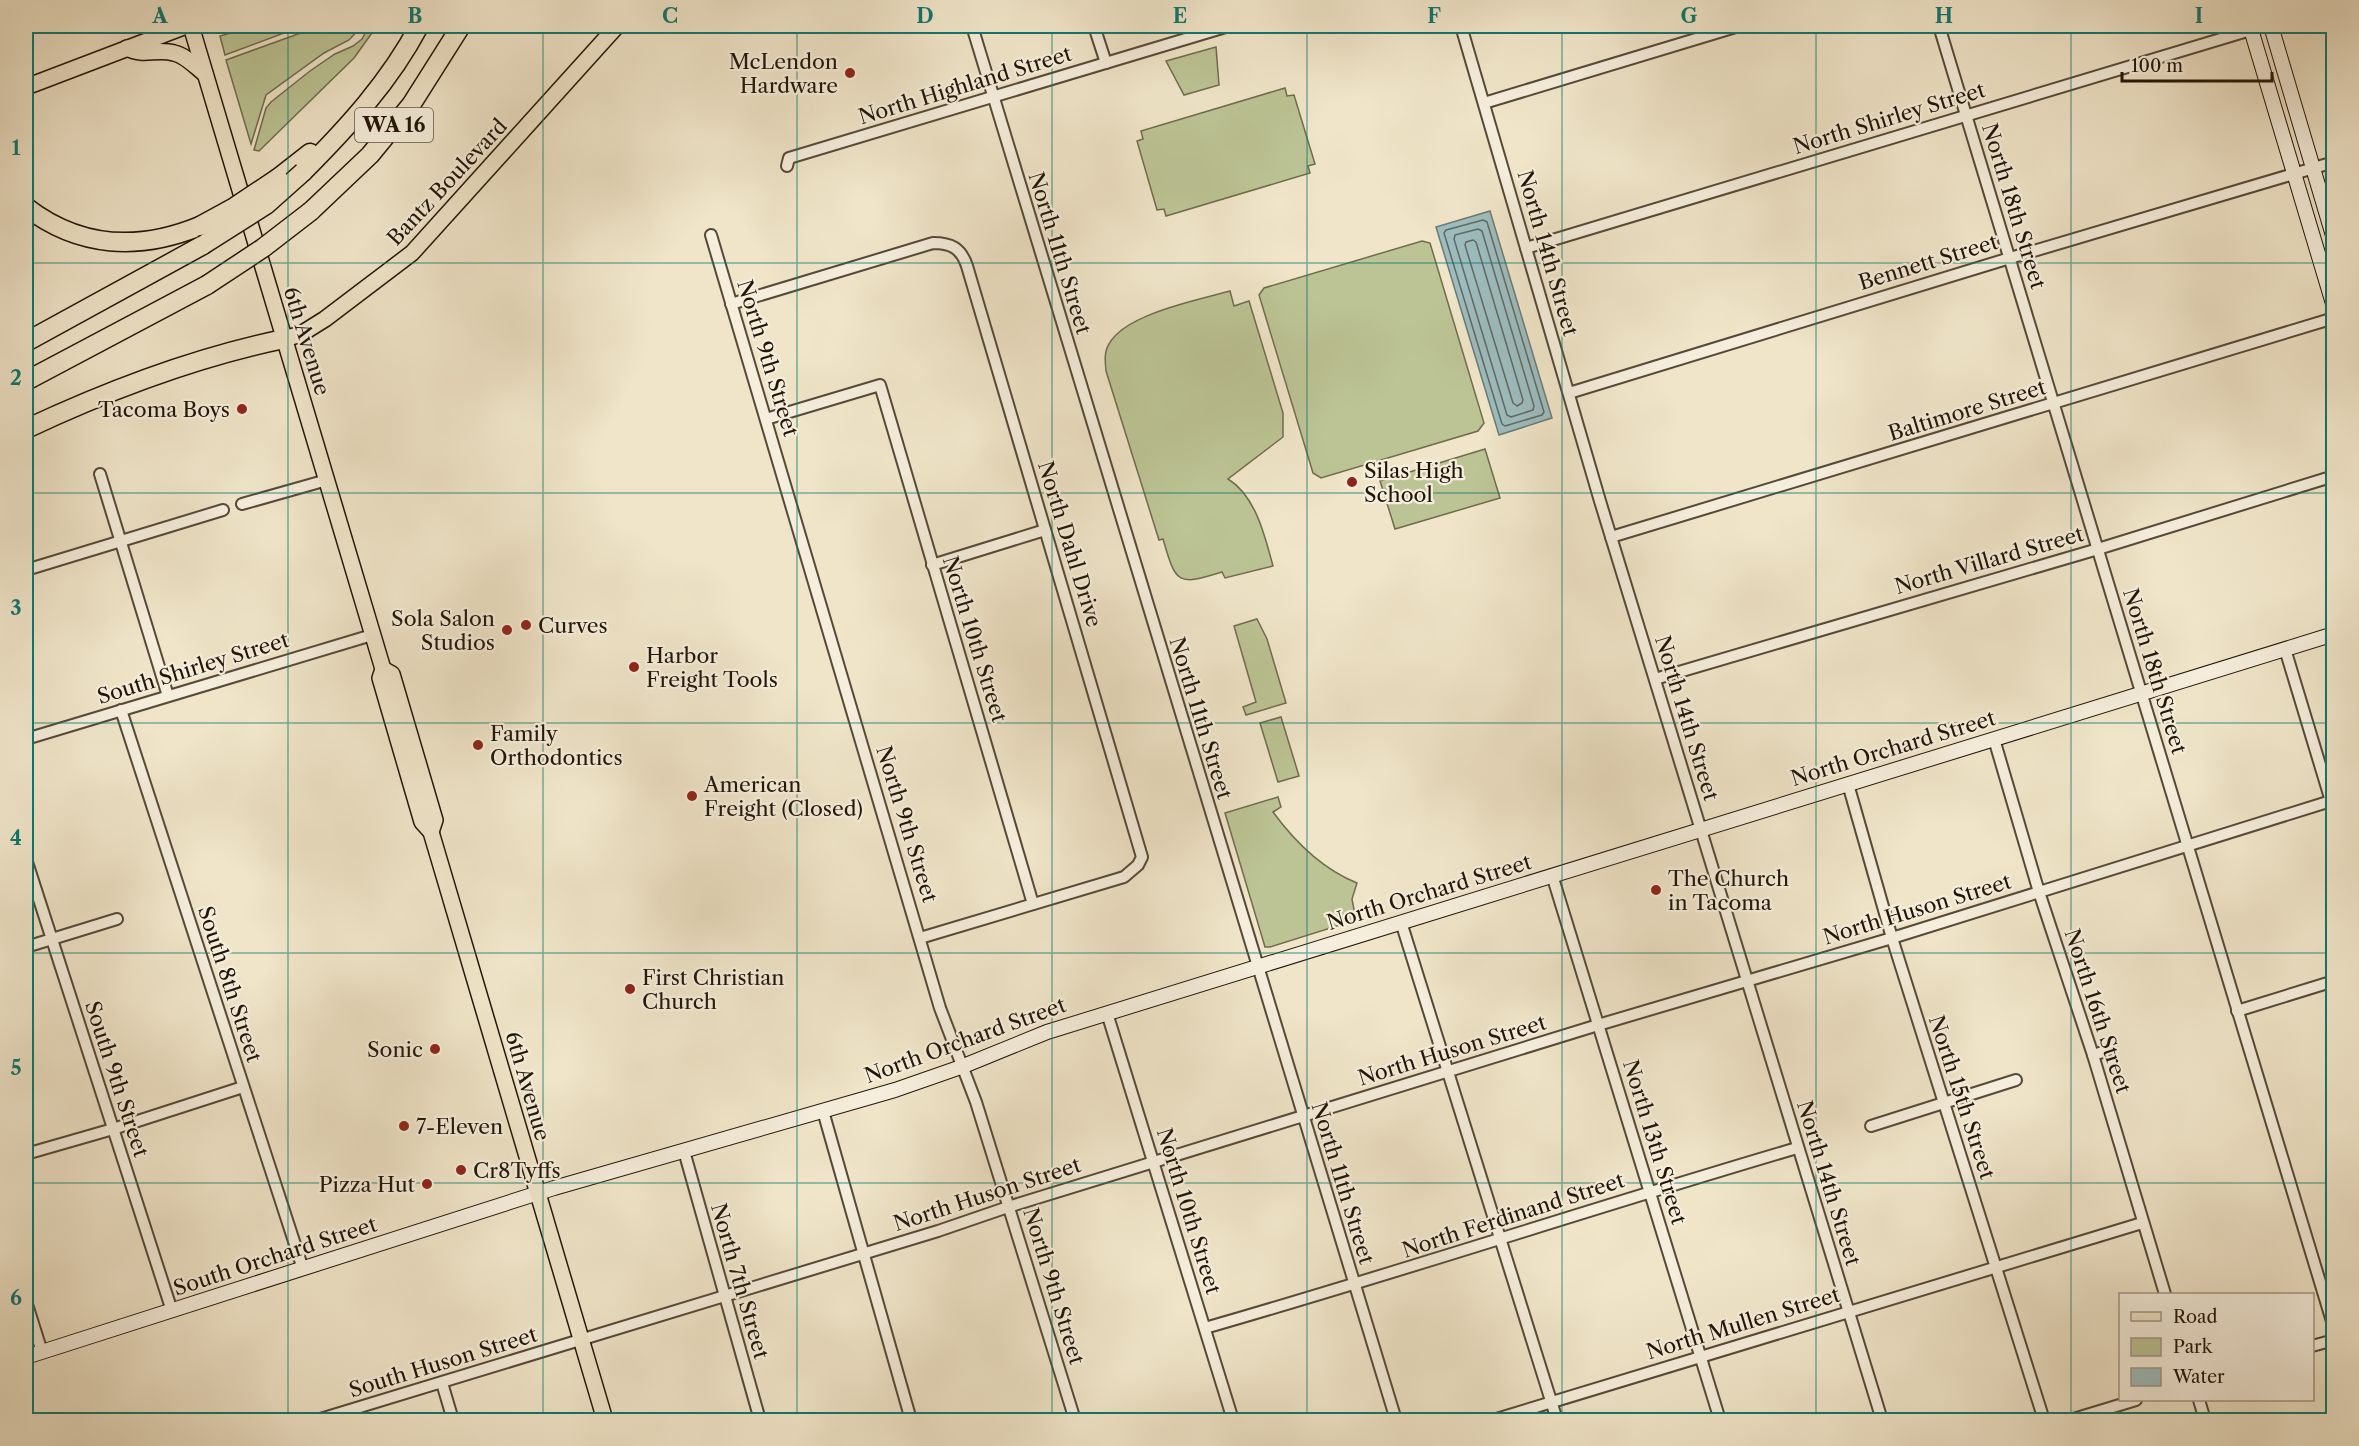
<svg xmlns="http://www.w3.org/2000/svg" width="2359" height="1446" font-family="'Libre Caslon Text',serif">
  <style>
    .green { fill: #bcc495; stroke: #6f6c4e; stroke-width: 1.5 }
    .water { fill: #9dbdbf; stroke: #6c7a76; stroke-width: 1.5 }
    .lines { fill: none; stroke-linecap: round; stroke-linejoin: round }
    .shore { stroke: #606964; stroke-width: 1.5 }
    .street-casing { stroke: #564938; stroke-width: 14 }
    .secondary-casing { stroke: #221508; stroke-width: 16 }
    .primary-casing { stroke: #221508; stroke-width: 18 }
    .highway-casing { stroke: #221508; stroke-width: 21 }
    .street { stroke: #f5eedc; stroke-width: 10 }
    .secondary { stroke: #f5eedc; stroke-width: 14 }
    .primary { stroke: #f0e5c9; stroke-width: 15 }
    .highway { stroke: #f0e5c9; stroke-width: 18 }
    .highway-bridge-casing { stroke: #221508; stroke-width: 21; stroke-linecap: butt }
    .highway-bridge { stroke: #f0e5c9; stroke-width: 18 }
    .grid { fill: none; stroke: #0f766e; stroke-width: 1.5; stroke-opacity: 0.55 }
    .poi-dot { fill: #8f2418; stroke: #f5eedc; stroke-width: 2 }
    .labels { text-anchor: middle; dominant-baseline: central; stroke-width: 4.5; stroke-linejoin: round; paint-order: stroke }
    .shield { fill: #f5eedc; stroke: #615648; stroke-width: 1.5 }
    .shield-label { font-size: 20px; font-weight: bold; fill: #221508 }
    .poi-label { font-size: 21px; fill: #221508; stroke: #f5eedc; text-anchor: start }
    .street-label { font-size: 21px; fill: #221508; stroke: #f5eedc }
    .neatline { fill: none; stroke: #0f766e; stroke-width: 2 }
    .grid-label { font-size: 20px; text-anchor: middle; font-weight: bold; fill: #0f766e }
  </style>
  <rect width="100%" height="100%" fill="#f0e5c9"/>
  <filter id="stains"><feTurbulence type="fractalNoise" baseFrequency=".00333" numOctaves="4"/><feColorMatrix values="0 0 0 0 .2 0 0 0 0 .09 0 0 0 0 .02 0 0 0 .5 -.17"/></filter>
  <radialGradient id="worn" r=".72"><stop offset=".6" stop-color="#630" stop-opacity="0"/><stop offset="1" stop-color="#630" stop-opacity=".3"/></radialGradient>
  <g class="green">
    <path d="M255 26H282L284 33 225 55 220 36Z"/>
    <path d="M320 26H362L349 40 324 53 266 95 251 144 226 60Z"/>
    <path d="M369 26H377L354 58 259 151 254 150 266 108 271 102 310 71 335 54 353 46 362 39Z"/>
    <path d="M1216 47 1219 85 1184 95 1166 61Z"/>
    <path d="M1285 88 1287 96 1294 95 1315 164 1308 166 1310 173 1166 216 1164 209 1157 210 1137 141 1143 139 1141 131Z"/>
    <path d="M1422 241 1430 243 1484 423 1478 431 1321 478 1313 473 1259 295 1264 288Z"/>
    <path d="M1230 291 1234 306 1249 301 1283 413V437L1228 479C1256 496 1265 537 1273 566L1225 578 1222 572C1177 586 1176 584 1163 539L1159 540 1106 371C1105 361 1104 352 1109 344 1125 314 1198 300 1230 291Z"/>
    <path d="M1485 449 1500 498 1395 529 1380 481Z"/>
    <path d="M1257 619 1267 639 1286 703 1246 715 1243 707 1256 702 1234 626Z"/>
    <path d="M1281 717 1299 776 1278 782 1260 723Z"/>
    <path d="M1278 797 1281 807 1273 812C1295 842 1322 869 1357 883L1352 899 1356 920 1270 947H1265L1225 813Z"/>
  </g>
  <path class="water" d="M1490 211 1552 418 1499 435 1436 227Z"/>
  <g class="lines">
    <g class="shore">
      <path d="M1483 220 1487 222 1544 412 1542 415 1505 426 1502 424 1444 233 1446 230Z"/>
      <path d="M1478 229 1482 231 1534 406 1533 410 1511 417 1507 415 1454 239 1455 235Z"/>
      <path d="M1473 240 1476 242 1523 400 1522 403 1517 406 1513 403 1465 245 1466 242Z"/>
    </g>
    <g class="street-casing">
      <g id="street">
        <path d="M972 26 1396 1420"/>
        <path d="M1094 26 1106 63"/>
        <path d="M1461 26 1600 501 1882 1420"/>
        <path d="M1939 26 2334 1328"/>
        <path d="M1484 103 1739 26"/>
        <path d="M787 166 789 158 1229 26"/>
        <path d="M711 235 940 1008 976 1102 1075 1420"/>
        <path d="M1526 248 2264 26"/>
        <path d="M731 304 933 243C951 243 961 248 967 266L1142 857 1138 865 1124 877 920 938"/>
        <path d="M1569 393 2010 258 2334 162"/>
        <path d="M766 419 880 385 1033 904"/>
        <path d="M100 474 168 696"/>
        <path d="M242 504 327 480"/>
        <path d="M1611 537 2334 318"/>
        <path d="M932 565 1045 530"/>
        <path d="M26 570 223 510"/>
        <path d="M2285 649 2334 811"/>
        <path d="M1655 679 2098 549 2334 476"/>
        <path d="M121 710 303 1269"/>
        <path d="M26 739 372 635"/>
        <path d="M1994 739 2039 892 2093 1055 2165 1294"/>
        <path d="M1848 784 1892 938 2044 1420"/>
        <path d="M26 859 172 1311"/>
        <path d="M1552 875 1720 1420"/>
        <path d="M1401 922 1557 1420"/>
        <path d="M26 947 117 919"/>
        <path d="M2237 1011 2334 981"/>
        <path d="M1107 1013 1233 1420"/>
        <path d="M2093 1055 2106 1051"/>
        <path d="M823 1111 911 1420"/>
        <path d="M1871 1126 2016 1080"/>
        <path d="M684 1151 760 1420"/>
        <path d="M26 1154 113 1129 243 1087"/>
        <path d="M26 1301 42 1352"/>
        <path d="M1205 1328C1404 1271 1599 1206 1797 1148"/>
        <path d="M2312 1346 2334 1340"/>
        <path d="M442 1383 453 1420"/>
        <path d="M2199 1400 2205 1420"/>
        <path d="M317 1420 938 1231 1008 1207 1598 1025 1892 938 2334 800"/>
        <path d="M1493 1420 2142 1223"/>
        <path d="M2070 1420 2136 1400"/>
      </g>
    </g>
    <g class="secondary-casing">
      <g id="secondary">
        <path d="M2250 26 2334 307"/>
        <path d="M2271 26 2334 239"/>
        <path d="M26 1357 554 1188 895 1090 961 1067 1047 1032 2334 634"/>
      </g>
    </g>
    <g class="primary-casing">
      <g id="primary">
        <path d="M191 26 383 669 380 678 422 822 431 832 605 1420"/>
        <path d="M127 48C143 57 157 48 174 53 185 55 196 67 205 74"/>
        <path d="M26 87 186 26"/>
        <path d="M284 339 301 334 325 319 412 253 617 26"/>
        <path d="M383 669 392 674 435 820 431 832"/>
      </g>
    </g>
    <g class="highway-casing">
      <g id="highway">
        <path d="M303 172C347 128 390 81 419 26"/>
        <path d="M278 178 310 153"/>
        <path d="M26 207C79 248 139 251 200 226"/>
        <path d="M311 211 370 155 411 105 461 26"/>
        <path d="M26 342 203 245"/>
        <path d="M26 381 207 285"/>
        <path d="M26 429C107 391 196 357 284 339"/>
      </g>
    </g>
    <use href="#street" class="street"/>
    <use href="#secondary" class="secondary"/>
    <use href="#primary" class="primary"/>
    <use href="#highway" class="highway"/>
    <g class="highway-bridge-casing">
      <g id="highway-bridge">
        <path d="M200 226 233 208 278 178"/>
        <path d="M203 245 266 205 303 172"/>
        <path d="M207 285 263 248 311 211"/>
      </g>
    </g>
    <use href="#highway-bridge" class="highway-bridge"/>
  </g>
  <path class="grid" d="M288 26V1420M543 26V1420M797 26V1420M1052 26V1420M1307 26V1420M1562 26V1420M1816 26V1420M2071 26V1420M26 263H2334M26 493H2334M26 723H2334M26 953H2334M26 1183H2334"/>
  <g class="poi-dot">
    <circle cx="850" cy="73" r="6"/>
    <circle cx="242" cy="409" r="6"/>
    <circle cx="1352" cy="482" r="6"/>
    <circle cx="526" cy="625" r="6"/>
    <circle cx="507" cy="630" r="6"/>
    <circle cx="634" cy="667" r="6"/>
    <circle cx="478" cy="745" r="6"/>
    <circle cx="692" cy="796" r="6"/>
    <circle cx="1656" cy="890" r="6"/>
    <circle cx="630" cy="989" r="6"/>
    <circle cx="435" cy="1049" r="6"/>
    <circle cx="404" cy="1126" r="6"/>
    <circle cx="461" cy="1170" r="6"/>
    <circle cx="427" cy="1184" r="6"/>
  </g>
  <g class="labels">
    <rect class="shield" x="355" y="108" width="78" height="34" rx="4.5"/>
    <g class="shield-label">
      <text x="394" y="125">WA 16</text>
    </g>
    <g class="poi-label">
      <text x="838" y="61" text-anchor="end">McLendon<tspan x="838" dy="24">Hardware</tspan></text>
      <text x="230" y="409" text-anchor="end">Tacoma Boys</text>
      <text x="1364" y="470">Silas High<tspan x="1364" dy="24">School</tspan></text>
      <text x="495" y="618" text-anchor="end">Sola Salon<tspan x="495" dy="24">Studios</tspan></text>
      <text x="538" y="625">Curves</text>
      <text x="646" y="655">Harbor<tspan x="646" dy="24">Freight Tools</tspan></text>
      <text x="490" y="733">Family<tspan x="490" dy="24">Orthodontics</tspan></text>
      <text x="704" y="784">American<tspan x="704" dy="24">Freight (Closed)</tspan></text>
      <text x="1668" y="878">The Church<tspan x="1668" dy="24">in Tacoma</tspan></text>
      <text x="642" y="977">First Christian<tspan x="642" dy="24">Church</tspan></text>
      <text x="423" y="1049" text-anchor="end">Sonic</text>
      <text x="416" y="1126">7-Eleven</text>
      <text x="473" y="1170">Cr8Tyffs</text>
      <text x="415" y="1184" text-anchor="end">Pizza Hut</text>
    </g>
    <g class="street-label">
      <text transform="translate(965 85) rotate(-17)">North Highland Street</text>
      <text transform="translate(1889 118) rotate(-17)">North Shirley Street</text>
      <text transform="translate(447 182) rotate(-47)">Bantz Boulevard</text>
      <text transform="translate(2014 206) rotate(73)">North 18th Street</text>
      <text transform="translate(1060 253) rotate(73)">North 11th Street</text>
      <text transform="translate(1548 253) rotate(74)">North 14th Street</text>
      <text transform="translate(1928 262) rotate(-17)">Bennett Street</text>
      <text transform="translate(307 341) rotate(73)">6th Avenue</text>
      <text transform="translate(768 358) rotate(73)">North 9th Street</text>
      <text transform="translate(1967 410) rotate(-17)">Baltimore Street</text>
      <text transform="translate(1070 544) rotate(73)">North Dahl Drive</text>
      <text transform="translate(1989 560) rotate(-16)">North Villard Street</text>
      <text transform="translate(975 639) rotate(73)">North 10th Street</text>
      <text transform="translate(193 668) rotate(-17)">South Shirley Street</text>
      <text transform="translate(2155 671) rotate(73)">North 18th Street</text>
      <text transform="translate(1201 718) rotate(73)">North 11th Street</text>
      <text transform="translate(1687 718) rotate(73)">North 14th Street</text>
      <text transform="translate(1893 748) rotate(-17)">North Orchard Street</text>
      <text transform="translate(907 824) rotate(73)">North 9th Street</text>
      <text transform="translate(1429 892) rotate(-17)">North Orchard Street</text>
      <text transform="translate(1917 909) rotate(-17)">North Huson Street</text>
      <text transform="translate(230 984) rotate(72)">South 8th Street</text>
      <text transform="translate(2098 1011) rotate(72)">North 16th Street</text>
      <text transform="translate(965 1040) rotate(-20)">North Orchard Street</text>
      <text transform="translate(1452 1050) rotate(-17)">North Huson Street</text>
      <text transform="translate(117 1079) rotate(72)">South 9th Street</text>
      <text transform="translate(528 1086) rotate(74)">6th Avenue</text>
      <text transform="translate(1962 1097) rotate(72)">North 15th Street</text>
      <text transform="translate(1655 1142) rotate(73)">North 13th Street</text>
      <text transform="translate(1343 1183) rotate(73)">North 11th Street</text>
      <text transform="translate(1829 1183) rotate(73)">North 14th Street</text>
      <text transform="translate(987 1194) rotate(-18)">North Huson Street</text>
      <text transform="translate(1189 1211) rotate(73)">North 10th Street</text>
      <text transform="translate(1513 1215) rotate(-18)">North Ferdinand Street</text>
      <text transform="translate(275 1256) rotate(-18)">South Orchard Street</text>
      <text transform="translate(740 1281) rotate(74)">North 7th Street</text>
      <text transform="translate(1054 1286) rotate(73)">North 9th Street</text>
      <text transform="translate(1743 1323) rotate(-17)">North Mullen Street</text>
      <text transform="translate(443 1362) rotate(-17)">South Huson Street</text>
    </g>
  </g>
  <rect width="2359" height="1446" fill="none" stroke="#f0e5c9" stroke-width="66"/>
  <rect x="2119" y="1293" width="195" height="108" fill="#f5eedc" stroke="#a19787" stroke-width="1.5"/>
  <rect x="2131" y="1312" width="30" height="9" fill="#f0e5c9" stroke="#a19787" stroke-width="1.5"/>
  <text x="2173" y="1323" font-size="18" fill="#221508">Road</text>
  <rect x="2131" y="1338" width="30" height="18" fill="#bcc495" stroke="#a19787" stroke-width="1.5"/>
  <text x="2173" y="1353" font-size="18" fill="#221508">Park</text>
  <rect x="2131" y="1368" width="30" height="18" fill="#9dbdbf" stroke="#a19787" stroke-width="1.5"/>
  <text x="2173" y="1383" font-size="18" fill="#221508">Water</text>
  <path d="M2122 72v9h150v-9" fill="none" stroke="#221508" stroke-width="3"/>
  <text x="2131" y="72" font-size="18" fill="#221508" stroke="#f5eedc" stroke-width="4.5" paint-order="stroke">100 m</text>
  <rect x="33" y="33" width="2293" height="1380" class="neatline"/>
  <g class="grid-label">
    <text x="160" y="23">A</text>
    <text x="415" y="23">B</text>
    <text x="670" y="23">C</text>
    <text x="925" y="23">D</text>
    <text x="1180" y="23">E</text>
    <text x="1434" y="23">F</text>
    <text x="1689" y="23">G</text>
    <text x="1944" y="23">H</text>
    <text x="2199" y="23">I</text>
    <text x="16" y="155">1</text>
    <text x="16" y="385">2</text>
    <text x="16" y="615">3</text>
    <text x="16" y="845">4</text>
    <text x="16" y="1075">5</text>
    <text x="16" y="1305">6</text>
  </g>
  <rect width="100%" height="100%" filter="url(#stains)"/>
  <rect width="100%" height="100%" fill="url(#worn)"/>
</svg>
